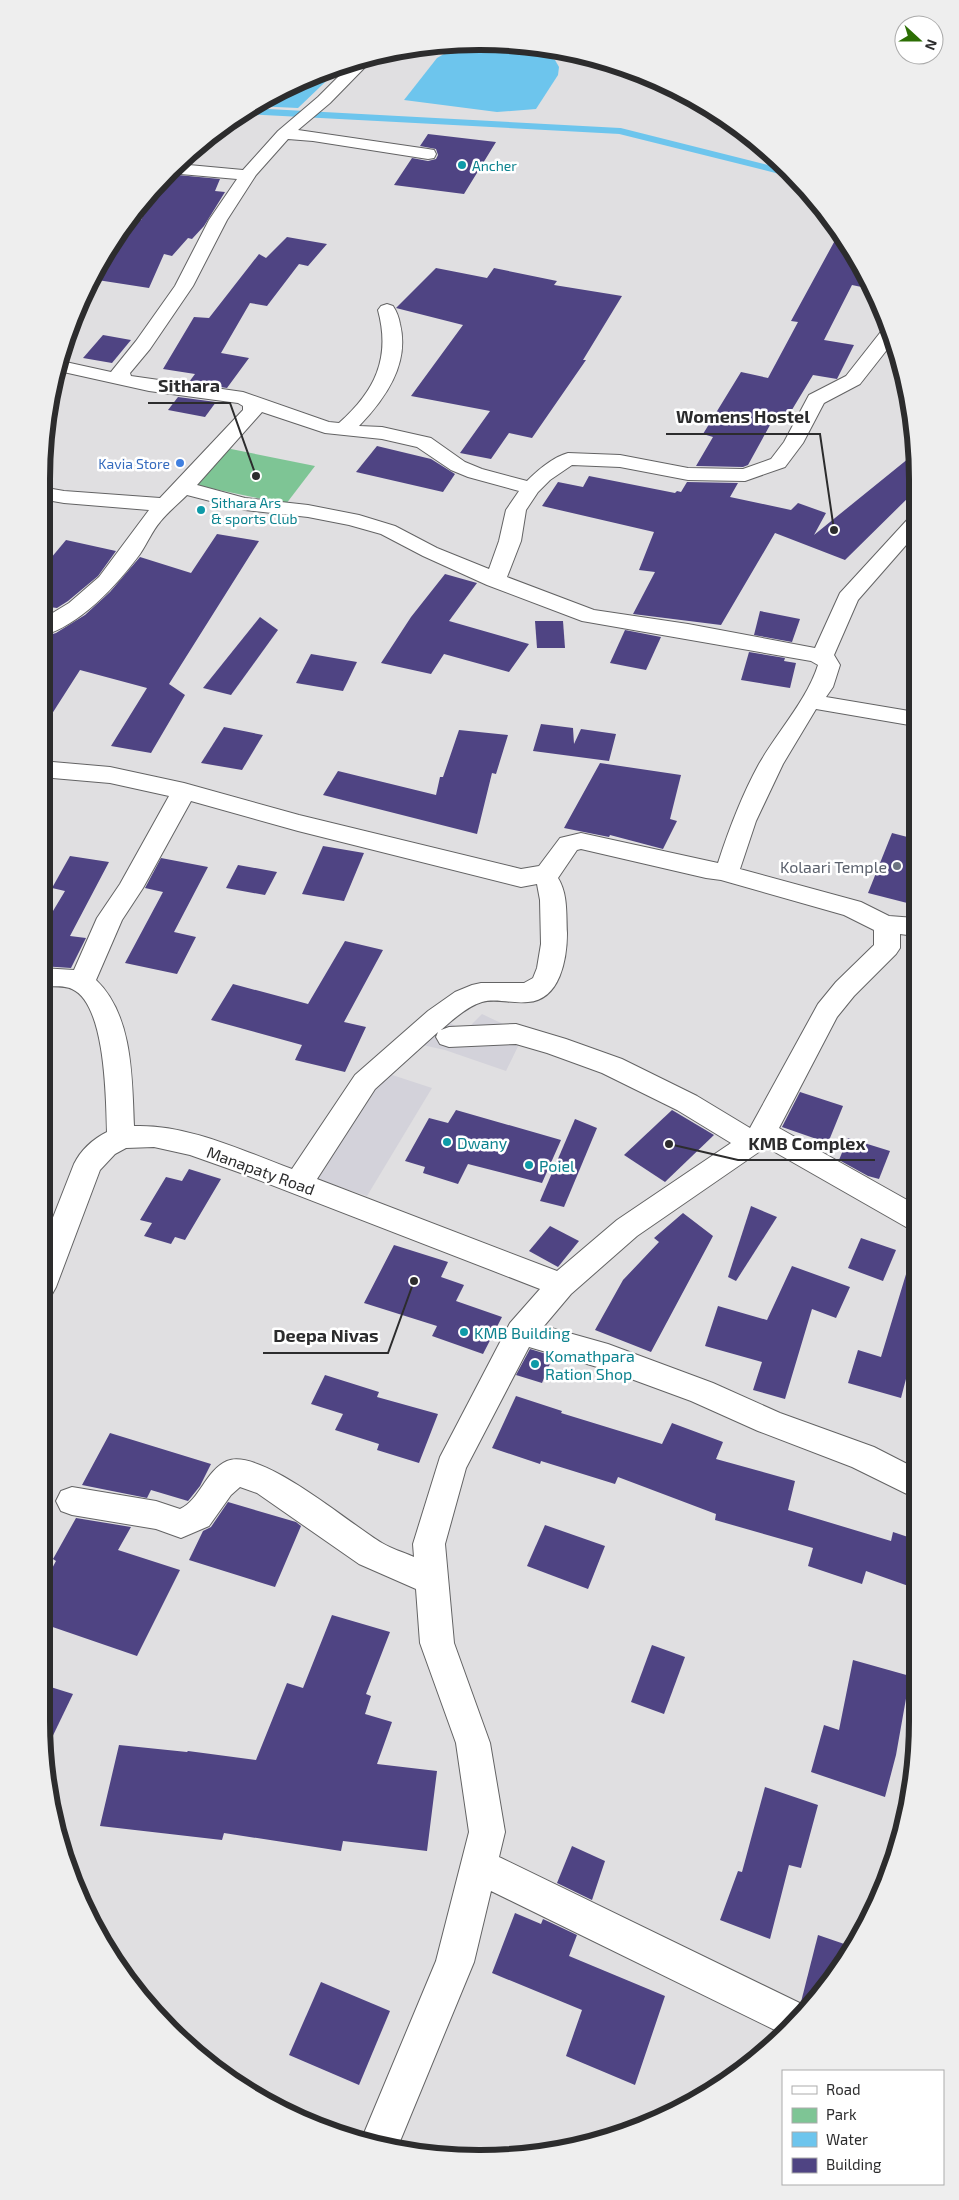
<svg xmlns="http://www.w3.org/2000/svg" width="959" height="2200" font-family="'Exo 2',sans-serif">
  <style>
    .built { fill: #d3d2da }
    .green { fill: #7ec595 }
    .water { fill: #6dc5ed }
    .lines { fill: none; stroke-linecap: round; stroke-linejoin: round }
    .stream { stroke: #6dc5ed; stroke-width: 6 }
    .building { fill: #4f4483 }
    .minor-casing { stroke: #636364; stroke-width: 2 }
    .minor { fill: #fff; fill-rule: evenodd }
    .culture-dot { fill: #0f9aa8; stroke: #fff; stroke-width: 2 }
    .shop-dot { fill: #3f7fe0; stroke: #fff; stroke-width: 2 }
    .worship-dot { fill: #6b7280; stroke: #fff; stroke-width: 2 }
    .labels { text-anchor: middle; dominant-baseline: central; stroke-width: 5; stroke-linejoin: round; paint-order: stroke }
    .far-culture-label { font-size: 14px; fill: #0d838f; stroke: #fff; text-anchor: start }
    .far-shop-label { font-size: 14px; fill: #366cbe; stroke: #fff; text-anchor: end }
    .worship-label { font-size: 16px; fill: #5b616d; stroke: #fff; text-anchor: end }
    .culture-label { font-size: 16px; fill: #0d838f; stroke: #fff; text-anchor: start }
    .street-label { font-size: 16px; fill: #2c2c2d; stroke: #fff }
    .rim { fill: none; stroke: #2c2c2d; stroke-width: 6 }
    .leader { fill: none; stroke: #2c2c2d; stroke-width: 2 }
    .callout-dot { fill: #2c2c2d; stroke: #fff; stroke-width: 2 }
    .callout-label { font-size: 18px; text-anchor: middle; font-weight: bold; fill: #2c2c2d; stroke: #fff; stroke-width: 5; stroke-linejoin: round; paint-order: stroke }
  </style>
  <rect width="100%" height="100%" fill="#e0dfe1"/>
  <g class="built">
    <path d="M482 1014 524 1034 506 1071 445 1050 418 1044 444 1020 465 1031Z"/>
    <path d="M383 1072 432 1088 367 1196 313 1178Z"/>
  </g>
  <path class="green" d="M226 448 315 466 286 504 195 485Z"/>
  <g class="water">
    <path d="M463 43 512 44 555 60 559 67 558 75 536 109 497 112 404 100 437 58Z"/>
    <path d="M344 64 298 108 254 106 286 86Z"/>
  </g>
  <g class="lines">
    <path class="stream" d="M247 111 620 131 784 172"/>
  </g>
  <g class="building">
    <path d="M428 134 496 142 464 194 394 185 412 158 428 161 436 159 438 155 436 149 420 146Z"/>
    <path d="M167 174 220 179 215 191 225 192 204 226 192 239 188 238 172 256 164 254 149 288 91 279 100 260 130 218 141 220 163 179Z"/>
    <path d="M839 233 871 289 852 285 824 340 854 345 837 379 813 375 787 418 775 416 748 465 743 467 696 466 713 437 703 434 741 372 768 378 798 322 791 321Z"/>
    <path d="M287 237 327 244 308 266 299 264 267 306 250 303 221 353 249 358 227 388 189 382 195 374 163 369 194 317 209 318 259 254 266 258Z"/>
    <path d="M436 268 487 278 494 268 557 281 554 285 622 296 583 360H586L532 438 509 433 491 459 460 453 490 411 411 396 463 325 396 308Z"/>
    <path d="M103 335 131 340 112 363 83 358Z"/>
    <path d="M178 397 216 402 205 417 168 410Z"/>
    <path d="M377 446 431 459 455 474 443 492 356 472Z"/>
    <path d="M914 454V492L845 560 775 533 721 625 633 614 655 572 639 570 654 532 542 506 558 482 583 487 589 476 675 493 677 491 681 492 687 482 738 483 730 497 791 510 798 503 826 513 814 535Z"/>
    <path d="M217 534 259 541 169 684 185 695 151 753 111 746 147 688 80 670 41 731 43 637 56 633 85 615 110 592 140 557 191 573Z"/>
    <path d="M66 540 116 551 98 576 68 601 57 608 41 606V570Z"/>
    <path d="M445 574 477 583 449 621 529 644 509 672 444 654 431 674 381 663 411 617Z"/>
    <path d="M760 611 800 619 792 642 754 635Z"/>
    <path d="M260 617 278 630 231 695 203 688Z"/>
    <path d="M535 621H563L565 648H537Z"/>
    <path d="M625 630 661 637 646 670 610 663Z"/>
    <path d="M749 652 785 658 784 661 796 663 790 688 741 680Z"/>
    <path d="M311 654 357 662 343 691 296 683Z"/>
    <path d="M541 724 573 728 574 744 581 729 616 734 609 761 533 751Z"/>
    <path d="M224 727 263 735 242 770 201 763Z"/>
    <path d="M459 730 508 735 496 774 492 773 477 834 323 795 338 771 436 795 440 777H443Z"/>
    <path d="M600 763 681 775 670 819 677 821 663 849 610 835 609 837 564 828Z"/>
    <path d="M892 833 915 839V905L868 893Z"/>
    <path d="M323 846 364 853 344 901 302 894Z"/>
    <path d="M70 856 109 862 70 936 86 938 71 968 41 966V931L65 891 52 888Z"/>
    <path d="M161 858 208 867 174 932 196 937 177 974 125 963 163 892 145 888Z"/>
    <path d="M238 865 277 872 265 895 226 888Z"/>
    <path d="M345 941 383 950 344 1022 366 1027 345 1072 295 1060 302 1045 211 1020 233 984 308 1004Z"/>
    <path d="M800 1092 843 1106 828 1143 782 1127Z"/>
    <path d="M456 1110 561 1140 542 1183 468 1164 458 1184 423 1173 425 1167 405 1161 429 1118 448 1123Z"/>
    <path d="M672 1110 714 1135 665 1182 624 1155Z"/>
    <path d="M575 1119 597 1128 564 1207 540 1201Z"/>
    <path d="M848 1138 890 1151 879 1179 868 1176 839 1160Z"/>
    <path d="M189 1169 221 1179 185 1240 175 1237 171 1244 144 1236 152 1223 140 1220 166 1177 182 1181Z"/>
    <path d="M751 1206 777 1217 736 1281 728 1277Z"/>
    <path d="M683 1213 713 1236 651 1352 595 1330 623 1280 659 1242 654 1238Z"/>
    <path d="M550 1226 579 1241 558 1267 529 1251Z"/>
    <path d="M861 1238 896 1250 883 1281 848 1268Z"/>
    <path d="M394 1245 448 1262 441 1277 464 1285 456 1301 502 1317 483 1354 432 1336 437 1326 364 1303Z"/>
    <path d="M910 1261 916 1262 917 1337 901 1398 848 1383 858 1350 881 1357Z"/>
    <path d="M792 1266 850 1287 836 1318 812 1309 785 1399 753 1390 762 1362 705 1346 718 1306 767 1320Z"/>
    <path d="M530 1349 553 1356 542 1383 516 1375Z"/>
    <path d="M325 1375 379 1392 377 1397 438 1414 419 1463 377 1450 379 1444 335 1430 343 1414 311 1404Z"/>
    <path d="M516 1396 562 1411 561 1413 662 1444 672 1423 723 1442 716 1459 795 1481 788 1510 891 1541 893 1532 917 1540V1589L866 1571 862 1584 808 1566 813 1548 715 1520 716 1514 618 1477 615 1484 541 1461 540 1464 492 1448Z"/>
    <path d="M110 1433 211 1464 200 1486 188 1501 151 1490 147 1498 82 1485Z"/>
    <path d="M228 1502 296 1522 301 1526 275 1587 189 1560 203 1531 211 1527Z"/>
    <path d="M76 1518 131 1527 118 1550 180 1570 137 1656 41 1623V1589L56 1561 53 1559Z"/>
    <path d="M545 1525 605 1546 588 1589 527 1566Z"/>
    <path d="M332 1615 390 1632 366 1694 371 1696 365 1714 392 1722 377 1764 437 1771 427 1851 343 1841 341 1851 224 1833 222 1840 100 1826 119 1745 187 1752 188 1751 256 1760 287 1683 303 1688Z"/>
    <path d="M652 1645 685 1657 664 1714 631 1702Z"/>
    <path d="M853 1660 910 1676 896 1755 885 1797 811 1772 824 1725 839 1730Z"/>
    <path d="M41 1684 73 1694 46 1750 41 1720Z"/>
    <path d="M765 1787 818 1805 801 1868 789 1865 770 1939 720 1920 738 1871 742 1872Z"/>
    <path d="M572 1846 605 1861 592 1900 557 1883Z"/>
    <path d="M515 1913 541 1924 543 1919 577 1935 569 1956 665 1996 635 2085 566 2056 582 2010 492 1973Z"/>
    <path d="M818 1935 853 1947 811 2007 801 2002Z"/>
    <path d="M321 1982 390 2011 359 2085 289 2055Z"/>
  </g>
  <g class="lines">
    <g class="minor-casing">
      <path id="minor" d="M375 55 373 59 330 103 298 130 428 149 434 150 436 154 434 158 428 159 313 141 288 139 256 175 227 220 193 286 150 349 130 373 131 376 243 392 329 422 339 423C375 391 391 358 378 310L381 306 387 304 393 306C397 312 399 318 400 324 410 364 385 399 359 426L382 427 431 438 465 462 482 469 527 481C538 470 553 457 568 453L620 455 688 468 743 469 771 459 784 442 809 395 846 376 883 329 889 328 893 342 860 384 824 403 803 443 785 467 745 481 688 480 620 467 572 465 550 480 538 492 526 510 521 541 507 577 594 610 688 624 815 648 840 593 907 520 914 518V536L858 600 834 655 840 665 833 687 826 697 915 712V726L816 709 783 764 756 821 740 869 861 902 889 916 915 918V936L900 934V948L896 954 854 996 837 1017 779 1128 916 1205V1230L906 1227 766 1147 637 1236 571 1294 544 1326 608 1344 713 1383 780 1413 874 1447 917 1469V1499L852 1467 758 1431 691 1401 604 1369 529 1347 466 1468 445 1544 454 1643 490 1743 505 1832 499 1857 810 2008 781 2033 491 1891 474 1962 396 2151 362 2138 436 1961 469 1832 456 1743 420 1643 416 1589 359 1564 257 1493 240 1487 231 1495 209 1526 181 1538 156 1529 72 1515 61 1511 56 1501 61 1491 72 1487 156 1501 180 1509C200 1500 205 1471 227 1461 261 1447 351 1525 382 1543 392 1549 403 1552 414 1557L413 1544 440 1457 510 1323 540 1289 238 1172 190 1155 154 1147 126 1148 115 1154 100 1170 56 1287 51 1296 41 1299V1248L74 1164C81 1150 93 1139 107 1132 106 1100 106 1004 72 989 64 985 51 987 41 986V968L74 970 97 918 120 884 169 796 110 783 41 777V761L110 767 184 783 299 815 521 869 539 866 560 838 581 833 718 863C729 829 742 795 759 764 778 731 807 700 818 665L811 661 582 621 487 585 423 556 381 534 349 525 308 517 245 510 187 495C178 504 168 512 160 522 152 531 147 544 140 554 117 585 80 626 41 636V620L69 603 99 577 149 510 64 503 41 499V487L64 491 160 498 243 410V406L238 403 149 391 59 371 61 361 111 372 136 341 175 286 209 220 237 179 169 173 178 164 243 170 278 131 318 97 355 60ZM262 412 325 433 382 439 417 447 451 470 468 477 519 491 506 510 499 541 489 569 437 548 395 526 359 515 308 505 245 498 197 485ZM191 801 298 831 521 887 537 884 540 900 541 944 537 968 533 978 524 983H481L472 985 455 992 428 1011 355 1075 292 1169C243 1151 188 1124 134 1126 132 1078 133 1015 96 980L122 920 143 888ZM581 849 706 878 721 880 844 915 874 930V945L836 982 818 1004 750 1128 697 1096 622 1059 566 1039 516 1024 449 1027 441 1030C452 1020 468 1006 482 1002 496 998 513 1004 528 1002 560 1000 567 959 567 933 566 914 568 894 558 878L577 850ZM438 1032 436 1037 440 1044 449 1047 516 1044 547 1053 602 1073 677 1110 731 1143 617 1220 557 1271 317 1179 375 1089Z"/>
    </g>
    <use href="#minor" class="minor"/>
  </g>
  <g class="culture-dot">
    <circle cx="462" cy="165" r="5"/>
    <circle cx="201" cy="510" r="5"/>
    <circle cx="447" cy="1142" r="5"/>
    <circle cx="529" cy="1165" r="5"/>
    <circle cx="464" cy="1332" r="5"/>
    <circle cx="535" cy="1364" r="5"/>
  </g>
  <circle class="shop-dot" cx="180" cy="463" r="5"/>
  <circle class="worship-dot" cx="897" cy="866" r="5"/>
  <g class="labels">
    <g class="far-culture-label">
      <text x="472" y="165">Ancher</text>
      <text x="211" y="502">Sithara Ars<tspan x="211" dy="16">&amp; sports Club</tspan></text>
    </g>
    <g class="far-shop-label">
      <text x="170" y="463">Kavia Store</text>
    </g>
    <g class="worship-label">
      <text x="887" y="866">Kolaari Temple</text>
    </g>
    <g class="culture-label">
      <text x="457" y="1142">Dwany</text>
      <text x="539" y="1165">Poiel</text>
      <text x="474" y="1332">KMB Building</text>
      <text x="545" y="1355">Komathpara<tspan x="545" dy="18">Ration Shop</tspan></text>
    </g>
    <g class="street-label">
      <text transform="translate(261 1170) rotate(20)">Manapaty Road</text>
    </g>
  </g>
  <path d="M0 0H959V2200H0ZM479 50H480A429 429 0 0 1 909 479V1721A429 429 0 0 1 480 2150H479A429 429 0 0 1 50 1721V479A429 429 0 0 1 479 50Z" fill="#eee" fill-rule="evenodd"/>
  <path class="rim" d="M479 50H480A429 429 0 0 1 909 479V1721A429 429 0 0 1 480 2150H479A429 429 0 0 1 50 1721V479A429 429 0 0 1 479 50Z"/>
  <path class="leader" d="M256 476L230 403H148M834 530L820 434H666M669 1144L738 1160H875M414 1281L388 1353H263"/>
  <g class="callout-dot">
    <circle cx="256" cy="476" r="5"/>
    <circle cx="834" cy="530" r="5"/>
    <circle cx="669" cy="1144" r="5"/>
    <circle cx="414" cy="1281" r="5"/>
  </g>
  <g class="callout-label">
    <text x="189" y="392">Sithara</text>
    <text x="743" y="423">Womens Hostel</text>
    <text x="807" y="1150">KMB Complex</text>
    <text x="326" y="1342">Deepa Nivas</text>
  </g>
  <rect x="782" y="2070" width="162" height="115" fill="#ffffff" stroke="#ababab"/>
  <rect x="792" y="2086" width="25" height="8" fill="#ffffff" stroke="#ababab"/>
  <text x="826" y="2095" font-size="15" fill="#2c2c2d">Road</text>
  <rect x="792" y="2108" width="25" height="15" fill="#7ec595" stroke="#ababab"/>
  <text x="826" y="2120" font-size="15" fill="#2c2c2d">Park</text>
  <rect x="792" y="2132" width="25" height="15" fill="#6dc5ed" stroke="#ababab"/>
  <text x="826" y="2145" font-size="15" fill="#2c2c2d">Water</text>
  <rect x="792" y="2158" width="25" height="15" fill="#4f4483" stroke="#ababab"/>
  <text x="826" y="2170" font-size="15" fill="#2c2c2d">Building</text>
  <g transform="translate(919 40) rotate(111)"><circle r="24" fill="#ffffff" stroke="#ababab"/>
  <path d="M0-4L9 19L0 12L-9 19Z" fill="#2c6e04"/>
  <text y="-8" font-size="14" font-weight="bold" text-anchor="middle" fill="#2c2c2d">N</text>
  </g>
</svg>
